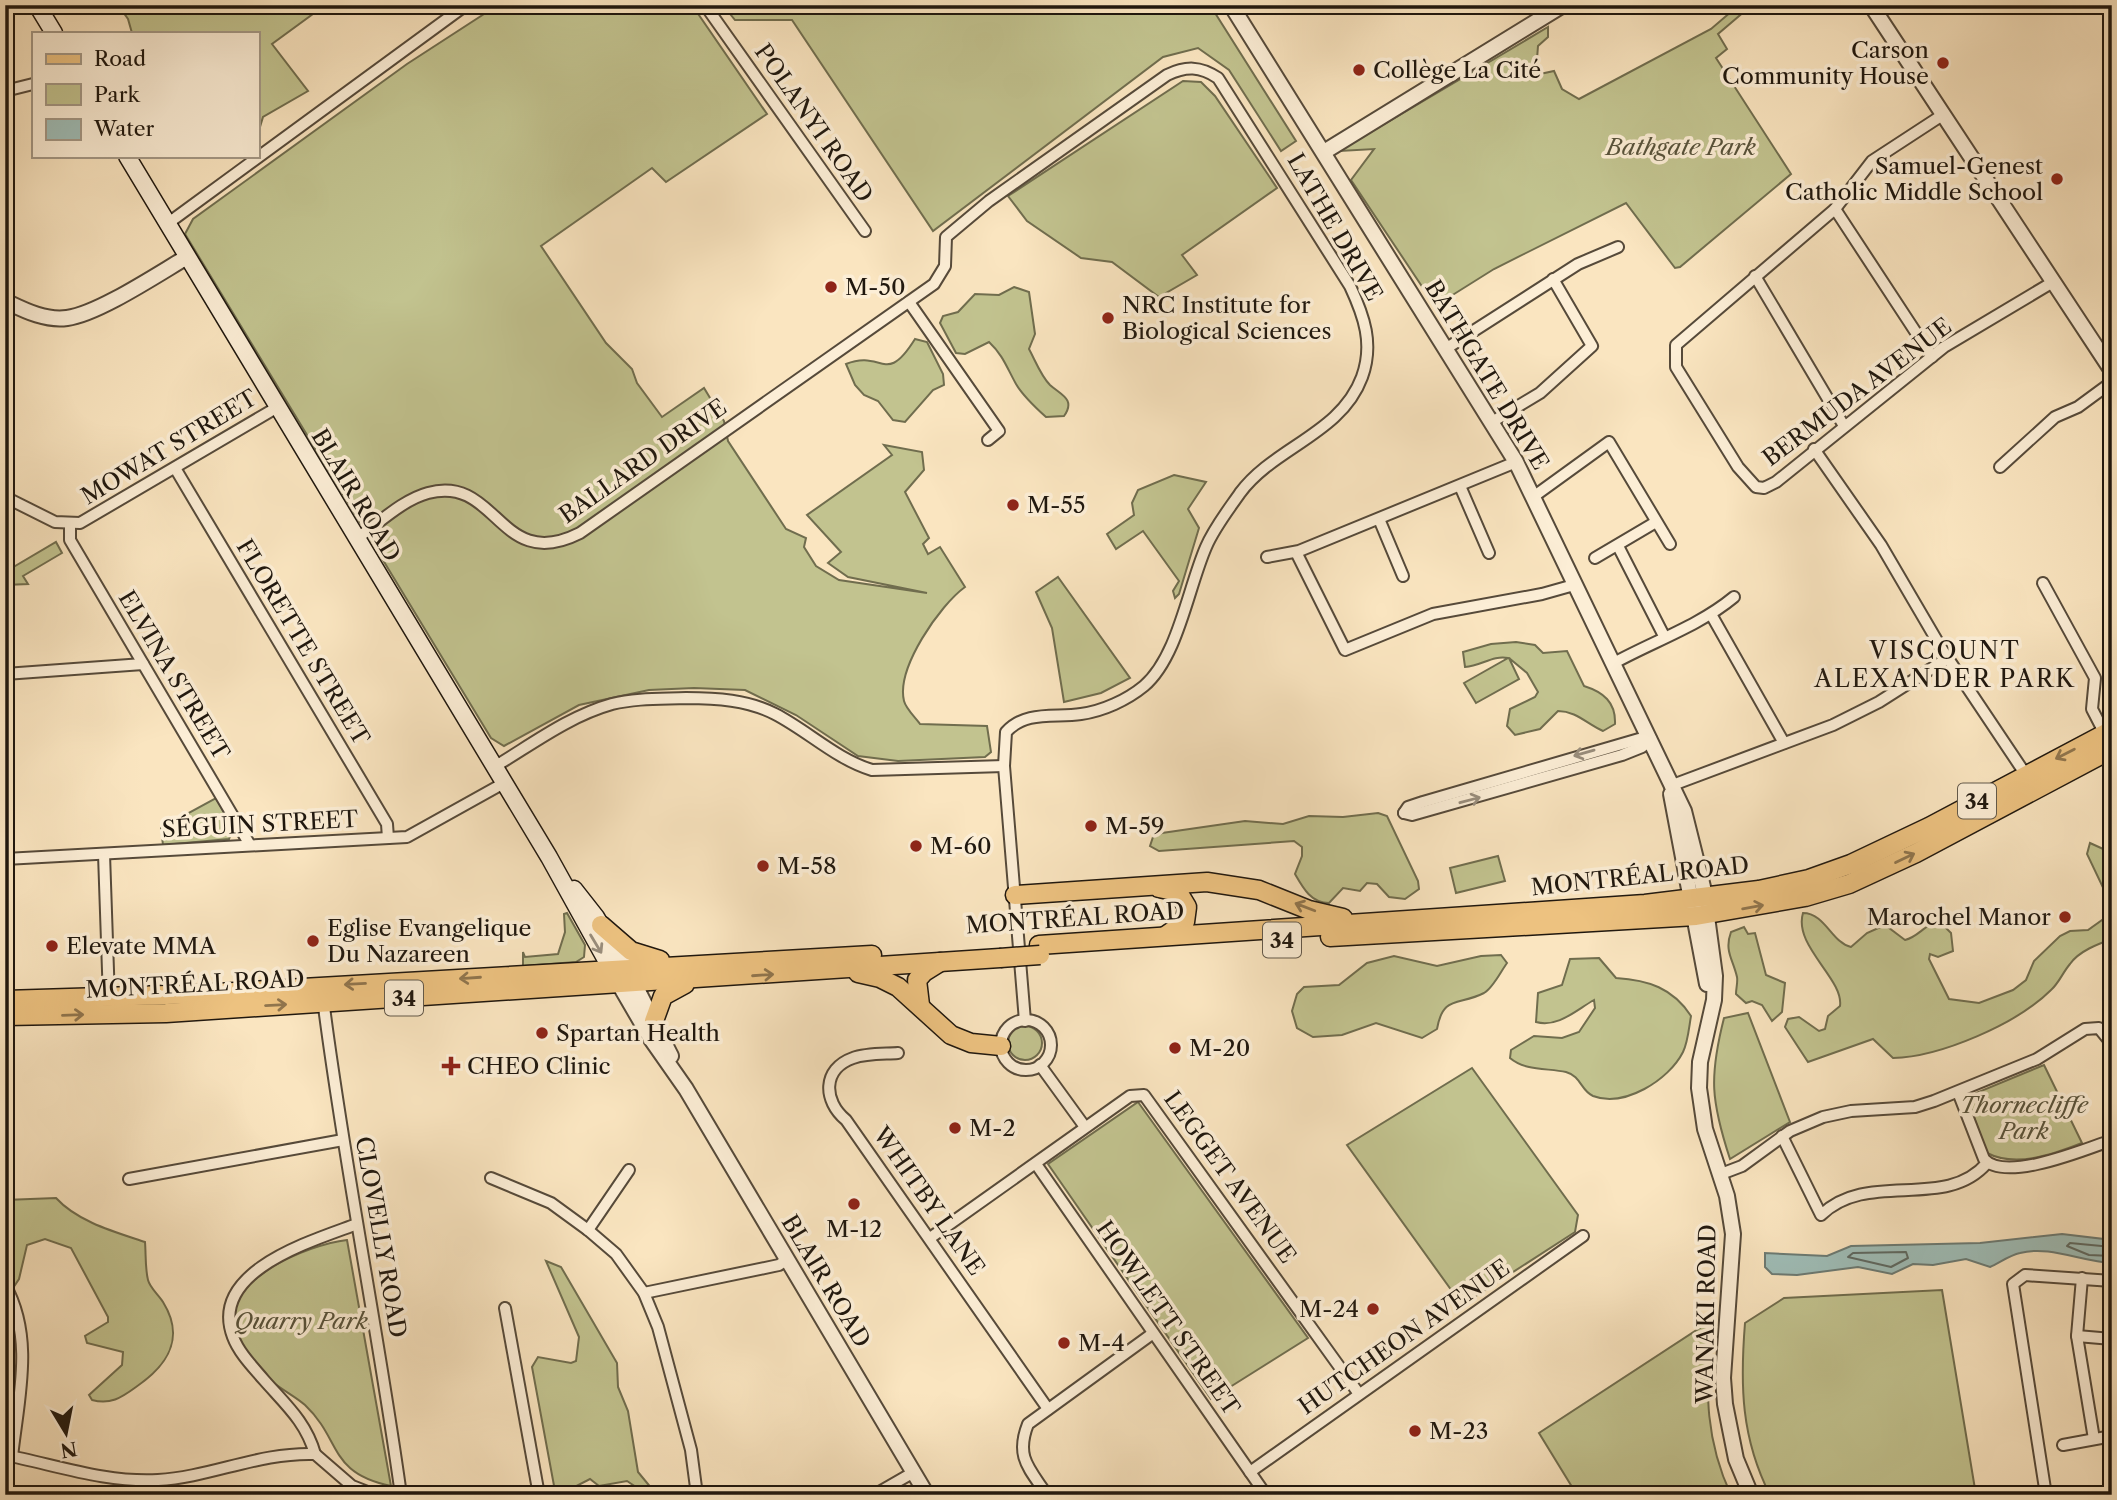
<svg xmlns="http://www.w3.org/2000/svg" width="2117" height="1500" font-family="'Libre Caslon Text',serif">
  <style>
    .green { fill: #c2c38f; stroke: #706d4e; stroke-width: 2 }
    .water { fill: #9fbeb8; stroke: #6c7b74; stroke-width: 2 }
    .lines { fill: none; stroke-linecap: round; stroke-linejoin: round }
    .shore { stroke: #5f6a63; stroke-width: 2 }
    .minor-casing { stroke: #564a3a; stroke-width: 14 }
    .tertiary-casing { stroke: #564a3a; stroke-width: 18 }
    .secondary-casing { stroke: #1f170e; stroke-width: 19 }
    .primary-casing { stroke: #1f170e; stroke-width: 21 }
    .minor { stroke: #fceed6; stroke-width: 10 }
    .tertiary { stroke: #fceed6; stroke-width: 14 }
    .secondary { stroke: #fceed6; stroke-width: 16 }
    .primary { stroke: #edc280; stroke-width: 18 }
    .primary-bridge-casing { stroke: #1f170e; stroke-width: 21; stroke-linecap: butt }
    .primary-bridge { stroke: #edc280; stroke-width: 18 }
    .oneway { stroke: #998d7c }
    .oneway2 { stroke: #90754d }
    .poi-dot { fill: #8f2418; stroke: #fceed6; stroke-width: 2.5 }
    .labels { text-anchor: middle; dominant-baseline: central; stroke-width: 7; stroke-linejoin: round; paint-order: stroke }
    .shield { fill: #fceed6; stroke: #61584a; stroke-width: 2 }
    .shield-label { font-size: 21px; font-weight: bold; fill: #1f170e }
    .poi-label { font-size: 23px; fill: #1f170e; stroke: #fceed6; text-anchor: start }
    .street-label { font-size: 23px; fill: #1f170e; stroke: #fceed6 }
    .park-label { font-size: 23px; font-style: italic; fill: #58533b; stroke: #fceed6 }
    .neighbourhood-label { font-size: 24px; letter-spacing: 2px; fill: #1f170e; stroke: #fceed6 }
  </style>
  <rect width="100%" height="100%" fill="#fae5c0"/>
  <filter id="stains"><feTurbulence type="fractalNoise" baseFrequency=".00286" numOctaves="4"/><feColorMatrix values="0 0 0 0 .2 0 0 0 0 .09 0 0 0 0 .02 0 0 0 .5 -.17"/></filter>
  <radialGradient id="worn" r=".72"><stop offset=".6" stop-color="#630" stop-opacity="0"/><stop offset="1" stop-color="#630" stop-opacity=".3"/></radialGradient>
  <g class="green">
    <path d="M118 5H313L317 11 272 44 308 91 263 117 257 137V33H132L128 19Z"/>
    <path d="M498 5H692L767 114 666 182 652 168 541 246 606 343 632 369 637 383 662 417 704 388 724 421 728 441 786 529 806 538 804 547 816 566 839 580 927 593 848 577 828 563 841 552 807 515 892 455 884 445 922 452 924 470 905 492 929 538 923 544 928 554 940 547 965 587C940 605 896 668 904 701 906 709 916 718 920 724L987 726 991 752 985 757 898 761 858 756 796 715 745 690 694 688 649 690 579 705 504 746 491 738 185 234 193 219 407 64Z"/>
    <path d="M723 5H1210L1296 141 1281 151 1229 70 1198 48 1163 57 933 231 792 20H735Z"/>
    <path d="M1739 5H1752L1718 34 1727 49 1716 58 1791 174 1680 267 1675 268 1626 203 1494 269 1435 306 1351 180 1374 149 1339 151 1548 27V37L1538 46 1537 59 1522 78 1554 71 1562 89 1579 99 1711 29Z"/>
    <path d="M1183 81 1201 82 1215 96 1277 188 1182 255 1197 275 1159 297 1112 262 1081 258 1027 221 1008 196Z"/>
    <path d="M1014 287 1029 292 1035 334 1029 349C1035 360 1041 376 1050 385 1061 395 1076 399 1064 416L1046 417C1036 408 1023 396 1016 384 1007 368 1003 355 989 342L965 354 956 353 940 323 943 316 958 312 975 294 999 295Z"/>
    <path d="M915 339 927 342 943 374 944 385 933 390 905 422 893 420 878 401 864 395 855 385 846 364C883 349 885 387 915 339Z"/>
    <path d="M1174 475 1206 482 1188 509 1199 528 1179 594 1175 598 1173 591 1179 581 1143 531 1116 549 1107 534 1134 515 1132 503 1138 490Z"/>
    <path d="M56 542 62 553 23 576 28 584 5 585V572Z"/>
    <path d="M1058 577 1130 678 1101 693 1064 702 1052 628 1036 592Z"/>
    <path d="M1516 642 1535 645 1543 653 1567 651 1584 686C1603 692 1616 702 1615 724L1603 731C1587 724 1576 711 1558 711L1540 729 1515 735 1507 726 1510 709 1535 697 1538 692 1527 673 1509 658 1519 679 1476 703 1464 683 1508 658C1493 655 1481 666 1465 667L1463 652 1491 644Z"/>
    <path d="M216 798 233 828 229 839 163 845 161 828Z"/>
    <path d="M1378 813 1387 816 1418 881 1419 889 1405 899 1389 897 1377 884 1367 883 1360 891 1343 888 1329 903C1311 903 1303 888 1295 874L1302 856V847L1294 841 1159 851 1150 846 1153 837 1162 833 1245 821 1283 824 1309 816 1343 817Z"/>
    <path d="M2090 843 2112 853V939C2098 944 2079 951 2070 964 2063 972 2059 983 2051 990 2017 1024 1940 1057 1893 1058L1873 1039 1808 1062 1785 1027 1788 1019 1799 1017 1819 1031 1825 1029 1828 1016 1840 1006C1844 979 1793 946 1803 913 1825 913 1832 943 1851 947L1867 933 1885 925 1905 940C1919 937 1925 923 1940 922L1951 933 1953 951 1938 957 1930 954 1929 959 1949 999 1979 1003 2013 990 2026 980 2034 961 2060 936 2070 931 2088 930 2109 915 2108 898 2087 854Z"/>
    <path d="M1498 856 1505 881 1456 893 1450 868Z"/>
    <path d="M567 913 585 945 584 957 576 962 523 966V952L525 957 558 954 565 932 564 914Z"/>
    <path d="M1744 927 1748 934 1755 933 1766 975 1785 983 1782 1012 1772 1021 1762 1005 1752 1001 1746 1003 1736 994C1736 988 1738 982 1737 977 1733 959 1724 951 1731 932Z"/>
    <path d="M1501 955 1507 963C1501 971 1493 988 1484 993 1458 1006 1443 995 1437 1029L1422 1038 1376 1023 1342 1035 1313 1037 1297 1028 1292 1011 1297 994 1304 987 1339 985 1367 963 1394 956 1437 966 1481 956Z"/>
    <path d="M1599 958 1616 978C1648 980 1673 988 1691 1016 1689 1027 1688 1042 1683 1052 1669 1080 1624 1108 1593 1096 1581 1091 1581 1076 1566 1072 1548 1068 1525 1071 1510 1058L1511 1050 1534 1036 1562 1038 1579 1032 1595 1008 1594 1000C1576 1010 1558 1028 1536 1022L1538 993 1562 985 1570 959Z"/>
    <path d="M1748 1013 1790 1122 1730 1159C1711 1101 1709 1077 1724 1018Z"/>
    <circle cx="1025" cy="1043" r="17"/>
    <path d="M2044 1065 2082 1143C2054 1154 2016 1168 1987 1153L1968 1101 1976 1093Z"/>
    <path d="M1472 1068 1578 1215 1575 1232 1462 1305 1347 1145Z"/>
    <path d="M1138 1102 1308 1338 1211 1399 1048 1164Z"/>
    <path d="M56 1198C78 1222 115 1232 145 1242 146 1254 145 1268 148 1280 150 1288 158 1294 163 1302 186 1339 167 1366 136 1387 121 1398 110 1405 92 1400L89 1395 122 1365 123 1352 87 1343 85 1336 108 1322V1317L71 1248 45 1239 27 1245 19 1279 5 1300V1200Z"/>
    <path d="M347 1240 391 1486C328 1473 342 1440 305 1405 296 1397 284 1391 274 1383 260 1373 243 1348 236 1332 216 1281 310 1244 347 1240Z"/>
    <path d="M546 1261 561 1267 617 1363 618 1387 628 1411 638 1472 652 1489 680 1492V1495H648L627 1481 599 1486 590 1479 561 1494 555 1491 532 1367 538 1357 571 1363 576 1361 579 1337Z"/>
    <path d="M1942 1290 1976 1495H1770C1741 1438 1740 1385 1745 1323L1784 1298Z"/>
    <path d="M1709 1322C1707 1386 1703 1435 1731 1495H1577L1539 1433Z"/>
  </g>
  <path class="water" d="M2062 1234 2112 1240V1263C2082 1262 2050 1245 2020 1253 2010 1255 1999 1263 1990 1267L1966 1259 1933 1265 1913 1264 1892 1274 1858 1267 1797 1275 1772 1274 1765 1267V1253L1827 1256 1851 1246 1980 1243Z"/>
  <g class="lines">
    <g class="shore">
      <path d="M2112 1247 2070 1243 2067 1246 2089 1255 2112 1256"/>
      <path d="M1906 1252 1908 1258 1891 1267 1848 1257 1853 1253Z"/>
    </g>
    <g class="minor-casing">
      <g id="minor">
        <path d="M705 5 865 231"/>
        <path d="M5 91 33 84"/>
        <path d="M1944 114 1872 161 1835 209 1676 345V367L1738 467 1756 487 1764 488 1776 482 1944 347 2053 282"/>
        <path d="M1835 209 1932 357"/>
        <path d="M167 224 466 5"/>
        <path d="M1755 276 1844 426"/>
        <path d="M909 302 999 431 988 440"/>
        <path d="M1447 348 1578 264 1618 247"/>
        <path d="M1492 422 1540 393 1592 346 1553 279"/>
        <path d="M1814 449 1881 545 1943 651 2028 778"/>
        <path d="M2000 467 2055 417 2078 407 2112 382"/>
        <path d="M175 468 387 824 388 838"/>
        <path d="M1460 486 1489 553"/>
        <path d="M5 497 55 522 80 523 276 408"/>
        <path d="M1533 497 1609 442 1670 544"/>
        <path d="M1379 519 1403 576"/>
        <path d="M70 524V540L250 845"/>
        <path d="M356 539C378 524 402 500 428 493 498 474 499 574 580 533L934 284 945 266 946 237 989 201 1167 75C1186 66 1200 66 1218 78L1350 286C1364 316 1374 344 1362 377 1341 434 1274 447 1240 493 1229 509 1214 528 1206 547 1188 588 1178 657 1144 686 1127 700 1103 711 1081 714 1055 718 1026 710 1006 732L1004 766 1025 1021"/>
        <path d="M1618 546 1664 636"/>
        <path d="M1296 552 1345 650 1433 614 1542 594 1574 585"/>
        <path d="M1267 557 1299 551 1516 462"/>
        <path d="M1595 558 1656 522"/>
        <path d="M2043 583 2095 678 2092 709 2107 738"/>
        <path d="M1712 616 1784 743"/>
        <path d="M1614 663C1654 641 1699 626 1734 597"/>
        <path d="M5 674 143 664"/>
        <path d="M494 767C531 745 569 716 612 704 636 698 661 699 686 698 716 698 748 700 775 714 808 731 836 759 872 770L1004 766"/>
        <path d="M1670 786 1833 725 1879 702 1948 658"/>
        <path d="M1404 813 1412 815 1622 755 1642 747 1651 739"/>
        <path d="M1404 813 1408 807 1423 802 1639 739H1651"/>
        <path d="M104 854 109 1000"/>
        <path d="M5 859 407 837 504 783"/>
        <path d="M323 999C344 1165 378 1329 401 1495"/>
        <circle cx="1026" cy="1045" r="25"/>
        <path d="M898 1053C884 1054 866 1053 853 1058 822 1069 823 1101 846 1120L1048 1409"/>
        <path d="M1040 1065 1085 1127"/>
        <path d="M1958 1092 1984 1159C2005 1183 2086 1149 2112 1140"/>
        <path d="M1782 1136 1821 1215C1868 1169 1945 1212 1987 1163"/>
        <path d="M1036 1164 1266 1495"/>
        <path d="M1721 1174 1742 1166 1790 1131 1823 1117 1851 1111 1915 1107 1934 1101 2037 1059 2085 1029 2099 1028 2112 1044"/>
        <path d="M491 1178 551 1203 588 1230 616 1254 644 1293 658 1327 691 1450 697 1495"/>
        <path d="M129 1179 343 1140"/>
        <path d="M588 1230 629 1170"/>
        <path d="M930 1238 1130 1096 1144 1095 1359 1394"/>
        <path d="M2082 1278 2077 1336 2094 1439"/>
        <path d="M5 1285C35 1338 18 1400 12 1457"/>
        <path d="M644 1293 779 1265 786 1260"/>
        <path d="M505 1308 539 1495"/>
        <path d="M2077 1336 2112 1339"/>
        <path d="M2063 1445 2112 1436"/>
        <path d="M315 1454C306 1422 286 1405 264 1380 253 1367 239 1353 233 1337 208 1271 312 1241 357 1224"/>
        <path d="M5 1455C56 1465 106 1483 158 1480 211 1477 259 1452 315 1454L352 1486 375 1495"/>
        <path d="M1250 1472 1583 1236"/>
        <path d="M874 1495 914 1472"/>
        <path d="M1047 1495C1029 1468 1015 1457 1028 1424L1152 1334"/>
        <path d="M2046 1495 2013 1284 2025 1275 2112 1281"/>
      </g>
    </g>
    <g class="tertiary-casing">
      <g id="tertiary">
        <path d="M1231 5 1516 462 1684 811 1703 887 1715 976 1714 1000 1700 1062 1699 1088 1705 1129 1727 1196 1733 1234 1723 1378 1725 1404 1736 1459 1751 1495"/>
        <path d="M1871 5 2112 371"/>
        <path d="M1324 152 1563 5"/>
        <path d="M5 301C24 310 45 321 67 318 98 314 158 274 187 257"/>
        <path d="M1671 794 1707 984"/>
        <path d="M634 983 671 1056"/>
        <path d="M619 984 651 1039 686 1089 927 1495"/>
      </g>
    </g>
    <g class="secondary-casing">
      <g id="secondary">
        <path d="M37 5 54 33"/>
        <path d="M127 156 549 857 616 978"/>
        <path d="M574 889 596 917 632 979"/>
      </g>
    </g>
    <g class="primary-casing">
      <g id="primary">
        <path d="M1159 888 1178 892 1187 907 1185 922 1165 936"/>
        <path d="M1015 895 1207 882 1259 890 1309 910 1343 918"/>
        <path d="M601 925 631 951 660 960"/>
        <path d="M1330 937 1696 916 1805 897 1849 884 1916 853 2112 749"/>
        <path d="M1039 945 1645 904 1759 890 1809 879 1851 864 1929 827 2112 730"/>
        <path d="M858 973 880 978 898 987 951 1035 971 1043 1001 1046"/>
        <path d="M5 1000 199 994 872 955"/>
        <path d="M920 1005 917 980 924 972 940 962"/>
        <path d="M5 1016 166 1013 1000 958"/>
        <path d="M654 1021 663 996 685 984"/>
      </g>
    </g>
    <use href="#minor" class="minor"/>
    <use href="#tertiary" class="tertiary"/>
    <use href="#secondary" class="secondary"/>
    <use href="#primary" class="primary"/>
    <g class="primary-bridge-casing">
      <path id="primary-bridge" d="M1000 958 1040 955"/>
    </g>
    <use href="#primary-bridge" class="primary-bridge"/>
  </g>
  <defs><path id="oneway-shaft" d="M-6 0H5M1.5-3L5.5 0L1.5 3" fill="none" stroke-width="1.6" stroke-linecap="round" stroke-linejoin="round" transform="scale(1.75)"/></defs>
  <g class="oneway">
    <use href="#oneway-shaft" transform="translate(1584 753) rotate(164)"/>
    <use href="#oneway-shaft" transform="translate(1470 800) rotate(-15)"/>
    <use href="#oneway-shaft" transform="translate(596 944) rotate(59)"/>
  </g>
  <g class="oneway2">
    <use href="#oneway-shaft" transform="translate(2065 754) rotate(153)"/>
    <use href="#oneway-shaft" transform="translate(1905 858) rotate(-26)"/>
    <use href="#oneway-shaft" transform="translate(1305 907) rotate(-159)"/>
    <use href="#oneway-shaft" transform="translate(1753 907) rotate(-10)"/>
    <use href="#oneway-shaft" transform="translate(763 975) rotate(-4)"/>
    <use href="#oneway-shaft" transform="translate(470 978) rotate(176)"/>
    <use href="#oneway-shaft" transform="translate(355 984) rotate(177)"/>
    <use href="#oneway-shaft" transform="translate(276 1005) rotate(-3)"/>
    <use href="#oneway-shaft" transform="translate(73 1015) rotate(-2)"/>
  </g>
  <g class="poi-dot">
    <circle cx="1943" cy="63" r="7"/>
    <circle cx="1359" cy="70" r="7"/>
    <circle cx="2057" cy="179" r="7"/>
    <circle cx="831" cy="287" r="7"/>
    <circle cx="1108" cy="318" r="7"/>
    <circle cx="1013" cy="505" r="7"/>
    <circle cx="1091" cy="826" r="7"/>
    <circle cx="916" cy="846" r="7"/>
    <circle cx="763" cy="866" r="7"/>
    <circle cx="2065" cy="917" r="7"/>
    <circle cx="313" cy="941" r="7"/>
    <circle cx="52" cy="946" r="7"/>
    <circle cx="542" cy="1033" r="7"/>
    <circle cx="1175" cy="1048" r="7"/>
    <path d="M447.5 1055.5h7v7h7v7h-7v7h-7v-7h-7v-7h7z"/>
    <circle cx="955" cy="1128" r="7"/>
    <circle cx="854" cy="1204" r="7"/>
    <circle cx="1373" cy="1309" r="7"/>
    <circle cx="1064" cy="1343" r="7"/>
    <circle cx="1415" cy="1431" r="7"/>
  </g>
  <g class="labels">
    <g class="shield">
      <rect x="1958" y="783.5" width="38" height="35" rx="5"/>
      <rect x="1263" y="922.5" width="38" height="35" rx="5"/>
      <rect x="385" y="980.5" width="38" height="35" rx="5"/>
    </g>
    <g class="shield-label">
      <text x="1977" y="801">34</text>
      <text x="1282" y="940">34</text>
      <text x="404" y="998">34</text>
    </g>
    <g class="poi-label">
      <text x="1929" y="50" text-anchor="end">Carson<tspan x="1929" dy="26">Community House</tspan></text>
      <text x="1373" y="70">Collège La Cité</text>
      <text x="2043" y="166" text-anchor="end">Samuel-Genest<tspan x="2043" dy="26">Catholic Middle School</tspan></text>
      <text x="845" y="287">M-50</text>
      <text x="1122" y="305">NRC Institute for<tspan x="1122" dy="26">Biological Sciences</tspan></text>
      <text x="1027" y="505">M-55</text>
      <text x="1105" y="826">M-59</text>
      <text x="930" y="846">M-60</text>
      <text x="777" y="866">M-58</text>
      <text x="2051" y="917" text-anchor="end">Marochel Manor</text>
      <text x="327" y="928">Eglise Evangelique<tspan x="327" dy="26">Du Nazareen</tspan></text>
      <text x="66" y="946">Elevate MMA</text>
      <text x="556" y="1033">Spartan Health</text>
      <text x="1189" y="1048">M-20</text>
      <text x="467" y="1066">CHEO Clinic</text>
      <text x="969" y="1128">M-2</text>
      <text x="854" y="1229" text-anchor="middle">M-12</text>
      <text x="1359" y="1309" text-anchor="end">M-24</text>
      <text x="1078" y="1343">M-4</text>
      <text x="1429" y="1431">M-23</text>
    </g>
    <g class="street-label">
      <text transform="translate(814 123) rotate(55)">POLANYI ROAD</text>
      <text transform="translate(1335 227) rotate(60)">LATHE DRIVE</text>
      <text transform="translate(1487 375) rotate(59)">BATHGATE DRIVE</text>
      <text transform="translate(1857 392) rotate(-37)">BERMUDA AVENUE</text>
      <text transform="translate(169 447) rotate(-31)">MOWAT STREET</text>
      <text transform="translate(643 461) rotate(-35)">BALLARD DRIVE</text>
      <text transform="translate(356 495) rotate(59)">BLAIR ROAD</text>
      <text transform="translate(303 642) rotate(59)">FLORETTE STREET</text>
      <text transform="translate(174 675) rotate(59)">ELVINA STREET</text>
      <text transform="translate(260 824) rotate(-3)">SÉGUIN STREET</text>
      <text transform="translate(1640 876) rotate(-6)">MONTRÉAL ROAD</text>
      <text transform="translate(1075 918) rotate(-4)">MONTRÉAL ROAD</text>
      <text transform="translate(195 984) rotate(-3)">MONTRÉAL ROAD</text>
      <text transform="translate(1230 1177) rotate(54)">LEGGET AVENUE</text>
      <text transform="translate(929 1201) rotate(55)">WHITBY LANE</text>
      <text transform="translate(381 1237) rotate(80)">CLOVELLY ROAD</text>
      <text transform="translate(826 1281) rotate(59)">BLAIR ROAD</text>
      <text transform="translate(1706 1314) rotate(-89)">WANAKI ROAD</text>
      <text transform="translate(1168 1318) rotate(55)">HOWLETT STREET</text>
      <text transform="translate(1404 1337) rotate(-35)">HUTCHEON AVENUE</text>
    </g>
    <g class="park-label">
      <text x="1681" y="147">Bathgate Park</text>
      <text x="2024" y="1105">Thornecliffe<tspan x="2024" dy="26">Park</tspan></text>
      <text x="301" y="1321">Quarry Park</text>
    </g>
    <g class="neighbourhood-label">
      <text x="1945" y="650">VISCOUNT<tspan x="1945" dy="28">ALEXANDER PARK</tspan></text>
    </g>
  </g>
  <rect width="2117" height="1500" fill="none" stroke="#fae5c0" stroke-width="28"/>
  <rect x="7" y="7" width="2103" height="1486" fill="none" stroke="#1f170e" stroke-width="3.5"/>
  <rect x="14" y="14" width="2089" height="1472" fill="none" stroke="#1f170e" stroke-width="2"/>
  <rect x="32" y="32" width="228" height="126" fill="#fceed6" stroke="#a49886" stroke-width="2"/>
  <rect x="46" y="54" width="35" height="10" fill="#edc280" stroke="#a49886" stroke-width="2"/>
  <text x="94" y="66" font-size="21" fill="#1f170e">Road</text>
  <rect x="46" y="84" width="35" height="21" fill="#c2c38f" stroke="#a49886" stroke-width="2"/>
  <text x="94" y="102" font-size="21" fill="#1f170e">Park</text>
  <rect x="46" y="119" width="35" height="21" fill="#9fbeb8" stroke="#a49886" stroke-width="2"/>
  <text x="94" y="136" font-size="21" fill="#1f170e">Water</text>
  <g transform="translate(66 1433) rotate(170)" stroke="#fceed6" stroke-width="5" paint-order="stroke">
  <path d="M0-5L12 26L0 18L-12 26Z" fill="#1f170e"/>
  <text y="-10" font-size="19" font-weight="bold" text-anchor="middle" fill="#1f170e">N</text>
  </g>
  <rect width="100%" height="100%" filter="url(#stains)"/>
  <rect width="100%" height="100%" fill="url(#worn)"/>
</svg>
